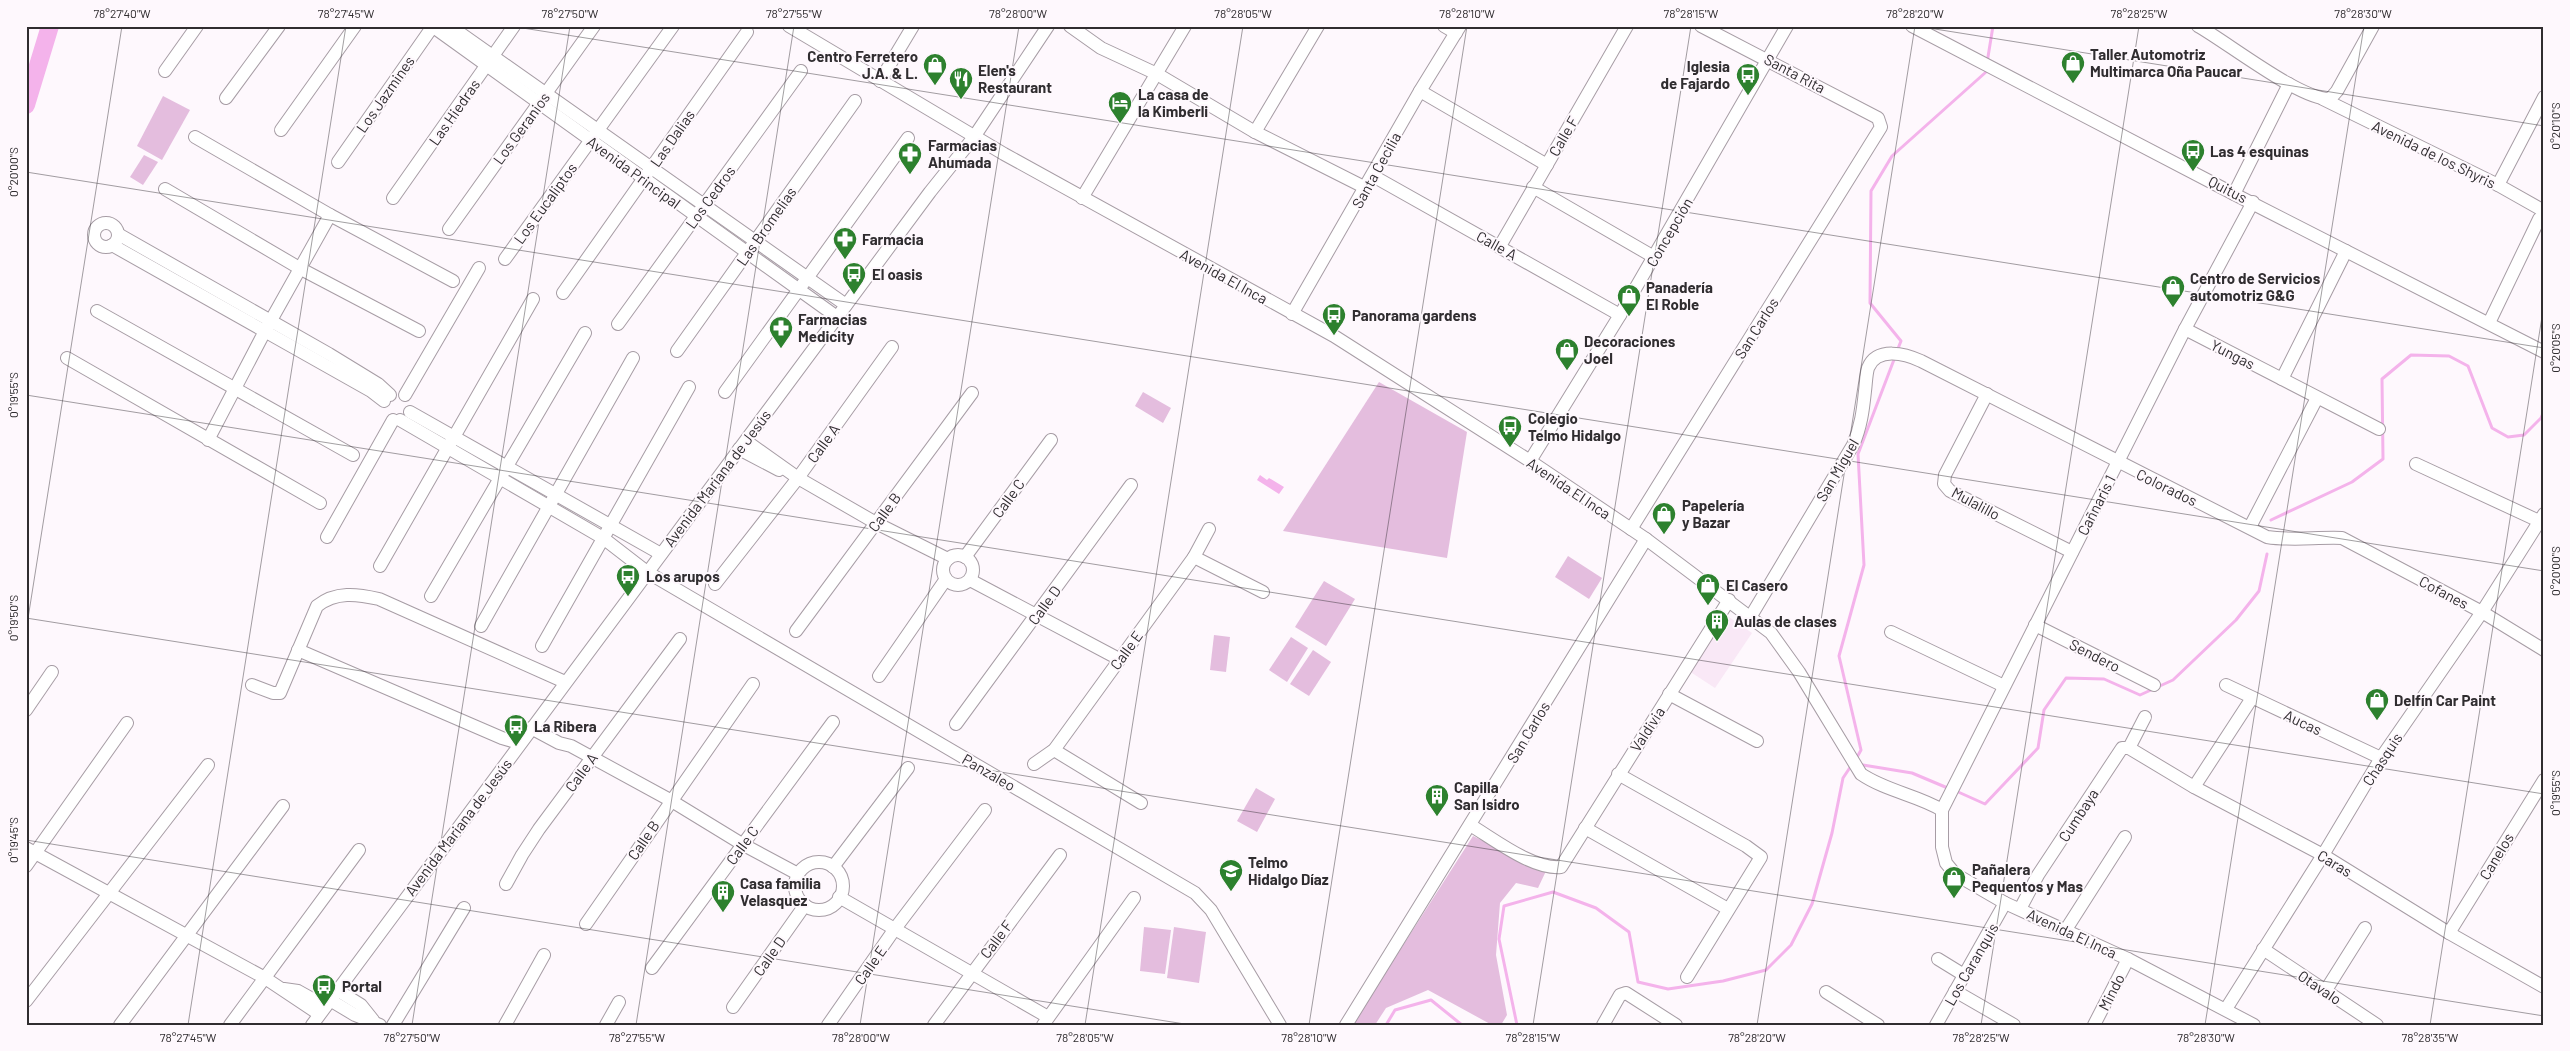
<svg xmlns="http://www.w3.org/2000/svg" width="2570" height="1051" font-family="Barlow,sans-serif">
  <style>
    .built { fill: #f9e8f6 }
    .green { fill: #e4bdde }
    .water { fill: #f4b3eb }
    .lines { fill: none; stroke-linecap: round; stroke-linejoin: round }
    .stream { stroke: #f4b3eb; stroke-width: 3 }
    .river { stroke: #f4b3eb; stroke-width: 18 }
    .minor-casing { stroke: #a79da5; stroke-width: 14 }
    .minor { stroke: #fff; stroke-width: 12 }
    .ticks { fill: none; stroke: #302d30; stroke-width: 1; stroke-opacity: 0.45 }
    .labels { text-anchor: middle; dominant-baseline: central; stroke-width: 4; stroke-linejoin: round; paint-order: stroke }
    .poi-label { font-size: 15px; font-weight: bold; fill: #302d30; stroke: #fef8fd; text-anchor: start }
    .street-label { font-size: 15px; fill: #302d30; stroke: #fef8fd }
    .neatline { fill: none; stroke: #302d30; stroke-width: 2 }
    .ticks-label { font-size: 12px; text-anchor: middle; fill: #302d30 }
  </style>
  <rect width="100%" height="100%" fill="#fef8fd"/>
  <path class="built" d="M1726 615 1752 633 1715 688 1689 671Z"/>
  <g class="green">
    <path d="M163 96 190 110 162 160 137 146Z"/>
    <path d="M144 155 158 162 143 185 130 177Z"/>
    <path d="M1379 382 1467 432 1447 558 1283 531Z"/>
    <path d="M1143 392 1171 408 1163 423 1135 406Z"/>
    <path d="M1568 556 1602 578 1589 599 1555 577Z"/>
    <path d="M1324 581 1355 599 1326 646 1295 627Z"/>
    <path d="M1214 635 1230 637 1226 672 1210 670Z"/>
    <path d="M1291 637 1308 648 1287 682 1269 670Z"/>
    <path d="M1313 650 1331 662 1309 696 1290 684Z"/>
    <path d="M1256 788 1275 799 1257 832 1237 821Z"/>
    <path d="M1473 836 1546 871 1538 888 1516 883 1500 903 1496 955 1507 1015 1501 1025H1492L1428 990 1386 1008 1375 1025H1352Z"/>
    <path d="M1144 927 1171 930 1165 974 1140 971Z"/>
    <path d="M1174 927 1206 932 1199 983 1167 978Z"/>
  </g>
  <path class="water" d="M1260 475 1267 480 1269 478 1284 487 1279 494 1257 480Z"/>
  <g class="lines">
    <g class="stream">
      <path d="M1987 63 1993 26"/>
      <path d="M1897 351 1901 341 1870 303 1871 191 1892 156 1986 72V69"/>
      <path d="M2271 520 2352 482 2383 459 2382 379 2411 355 2449 356 2468 366 2492 428 2508 437 2524 435 2541 418 2544 411"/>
      <path d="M1856 759 1861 750 1839 656 1864 565 1858 454 1895 357"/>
      <path d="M1861 766 1863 765 1912 773 1950 789"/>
      <path d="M1956 791 1985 804 2038 748 2044 710 2066 678 2104 679 2140 695 2173 680 2236 620 2259 591 2267 554"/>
      <path d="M1386 1025 1395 1010 1431 1000 1462 1025"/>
      <path d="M1517 1025 1499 939 1504 906 1553 892 1596 908 1629 932 1638 982 1668 989 1723 981 1766 970 1791 945 1812 904 1832 833 1843 778 1851 766"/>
    </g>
    <path class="river" d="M26 105 50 26"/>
    <g class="minor-casing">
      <g id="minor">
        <path d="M432 26 837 317"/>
        <path d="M450 26 846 305"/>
        <path d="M789 26 1004 154 1334 336 1530 461 1646 539 1771 633 1799 672 1861 774C1886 791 1917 795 1942 810V847L1946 863 1955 874 2005 903 2128 959 2254 1025"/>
        <path d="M1070 26 1101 48 1157 74 1255 132 1318 26"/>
        <path d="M1444 26 1456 33"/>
        <path d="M1912 26 2234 194 2544 352"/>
        <path d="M2198 26C2227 42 2300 100 2330 99L2337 91 2373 26"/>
        <path d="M165 71 197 26"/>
        <path d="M880 81 913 26"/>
        <path d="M1420 91 1547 165"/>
        <path d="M226 98 279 26"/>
        <path d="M2323 99 2498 185 2544 211"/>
        <path d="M281 130 355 26"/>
        <path d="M1255 132 1366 188"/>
        <path d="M195 137 330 215 453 281"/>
        <path d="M338 162 433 26"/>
        <path d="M1373 176 1620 315"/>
        <path d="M2498 185 2544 97"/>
        <path d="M1533 187 1654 257"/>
        <path d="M165 189 301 269 419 331"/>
        <path d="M2234 194 2289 84"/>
        <path d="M393 198 514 26"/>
        <path d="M1082 198 1185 26"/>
        <circle cx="106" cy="235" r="12"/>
        <path d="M449 229 594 26"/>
        <path d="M118 234 329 354 378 384 390 395"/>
        <path d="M112 245 371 391 384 401"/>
        <path d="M1500 246 1627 26"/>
        <path d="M505 259 673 26"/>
        <path d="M563 293 747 32"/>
        <path d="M97 311 353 455"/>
        <path d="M1292 314 1420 91 1460 26"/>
        <path d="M2489 323 2539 219 2544 214"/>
        <path d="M618 324 801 71"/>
        <path d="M2185 329 2379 429"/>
        <path d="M677 351 855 101"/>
        <path d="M67 358 320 503"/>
        <path d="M2282 379 2346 251"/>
        <path d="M725 392 908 138"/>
        <path d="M1987 394 1945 475 1944 484 1950 491 2072 552"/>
        <path d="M405 395 479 268"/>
        <path d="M410 412 661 554"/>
        <path d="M400 420 603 538 647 572 1195 893 1211 910 1280 1025"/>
        <path d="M208 440 265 331 330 215"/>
        <path d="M746 441 798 478 876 523 948 559"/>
        <path d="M739 449 779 470"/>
        <path d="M1530 461 1620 315 1787 26"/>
        <path d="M2416 464 2539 521"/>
        <path d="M2250 527 2317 398"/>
        <path d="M1631 529 1881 127 1878 118 1701 26"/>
        <path d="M327 537 393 420"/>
        <circle cx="958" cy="570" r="15"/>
        <path d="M965 557 1051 440"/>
        <path d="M1194 557 1263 592"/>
        <path d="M380 566 533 299"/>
        <path d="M970 580 1119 659"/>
        <path d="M715 584 798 478 892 347"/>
        <path d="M431 596 585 333"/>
        <path d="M1751 616 1853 445C1861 427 1863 410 1865 391 1866 384 1866 375 1868 368 1877 346 1906 354 1921 361L2267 537C2292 541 2316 537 2342 538L2482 612 2544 650"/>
        <path d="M2035 625 2154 685"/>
        <path d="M481 626 633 358"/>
        <path d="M796 631 972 393"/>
        <path d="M1891 632 2004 686"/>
        <path d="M542 646 689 387"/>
        <path d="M298 650 502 738 519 743"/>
        <path d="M879 676 946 579"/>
        <path d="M252 685 273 693H280L317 606C336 591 357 594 379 599L565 682"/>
        <path d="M2226 685 2381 758"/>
        <path d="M1669 694 1757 741"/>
        <path d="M26 710 52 672"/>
        <path d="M956 724 1131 485"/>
        <path d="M531 728 559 743 571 746 670 800 742 844 798 874"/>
        <path d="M2129 748 2145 717"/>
        <path d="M1054 750 1141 803"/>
        <path d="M1034 764 1054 750 1194 557 1209 529"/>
        <path d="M1618 774 1746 846 1761 857 1687 977"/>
        <path d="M2194 787 2252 698"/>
        <path d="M1942 810 2185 329 2253 202"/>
        <path d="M1470 825C1494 839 1533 870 1561 867L1729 600"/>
        <path d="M1585 828 1728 909"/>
        <path d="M26 848 265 978 319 1014"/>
        <circle cx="819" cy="886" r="24"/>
        <path d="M26 866 127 723"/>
        <path d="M833 867 908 768"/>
        <path d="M506 884 522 855 539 829 680 639"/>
        <path d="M839 897 1048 1017"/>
        <path d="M2020 909 2038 875 2122 748H2129L2194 787 2323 855 2449 933 2544 987"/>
        <path d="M586 924 753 684"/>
        <path d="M2065 931 2125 837"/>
        <path d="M2449 933 2544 780"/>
        <path d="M2263 949 2377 1025"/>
        <path d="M1938 959 1964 975"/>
        <path d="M652 968 833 722"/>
        <path d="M284 989 298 991 325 1006"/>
        <path d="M337 990 361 1005 373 1020"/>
        <path d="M2326 990 2365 928"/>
        <path d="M1955 991 2014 1025"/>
        <path d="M1826 992 1878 1025"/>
        <path d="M330 1000 355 1015 380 1025"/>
        <path d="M26 1001 208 765"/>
        <path d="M733 1007 805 905"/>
        <path d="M2226 1009 2323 855 2381 758 2482 612 2544 514"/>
        <path d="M120 1025 283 806"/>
        <path d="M230 1025 359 850"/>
        <path d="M312 1025 930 192 974 137 1048 26"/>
        <path d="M393 1025 464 908"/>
        <path d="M505 1025 544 955"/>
        <path d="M606 1025 619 1002"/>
        <path d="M828 1025 894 930 985 810"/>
        <path d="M934 1025 1060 855"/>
        <path d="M1043 1025 1134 898"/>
        <path d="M1346 1025 1646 539"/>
        <path d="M1603 1025 1620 995 1626 993 1676 1025"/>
        <path d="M1936 1025 2005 903"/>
        <path d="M2094 1025 2128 959"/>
      </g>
    </g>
    <use href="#minor" class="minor"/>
  </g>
  <path class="ticks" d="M510 26 2544 348M1916 26 2544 126M26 172 2544 571M26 395 2544 794M26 618 2544 1016M26 631 122 26M26 840 1191 1025M188 1025 346 26M412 1025 570 26M636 1025 794 26M860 1025 1019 26M1085 1025 1243 26M1309 1025 1467 26M1533 1025 1691 26M1757 1025 1915 26M1981 1025 2139 26M2205 1025 2364 26M2430 1025 2544 304"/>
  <defs>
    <g id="shop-pin" transform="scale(1.25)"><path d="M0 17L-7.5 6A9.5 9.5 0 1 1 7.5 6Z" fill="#2d812e" stroke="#fef8fd"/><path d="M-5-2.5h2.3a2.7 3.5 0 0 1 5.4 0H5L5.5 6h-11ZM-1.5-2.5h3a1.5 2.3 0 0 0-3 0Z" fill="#fff"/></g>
    <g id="bus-pin" transform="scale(1.25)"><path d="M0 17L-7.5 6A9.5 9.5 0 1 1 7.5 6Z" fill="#2d812e" stroke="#fef8fd"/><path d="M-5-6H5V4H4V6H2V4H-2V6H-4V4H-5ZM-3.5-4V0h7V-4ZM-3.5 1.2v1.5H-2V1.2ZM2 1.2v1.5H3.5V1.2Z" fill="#fff"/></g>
    <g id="restaurant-pin" transform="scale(1.25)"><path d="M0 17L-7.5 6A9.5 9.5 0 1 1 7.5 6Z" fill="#2d812e" stroke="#fef8fd"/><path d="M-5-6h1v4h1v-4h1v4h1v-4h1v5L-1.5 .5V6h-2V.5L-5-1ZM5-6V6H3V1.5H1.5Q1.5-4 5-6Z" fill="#fff"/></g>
    <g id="hotel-pin" transform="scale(1.25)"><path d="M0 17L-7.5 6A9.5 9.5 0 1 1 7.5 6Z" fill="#2d812e" stroke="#fef8fd"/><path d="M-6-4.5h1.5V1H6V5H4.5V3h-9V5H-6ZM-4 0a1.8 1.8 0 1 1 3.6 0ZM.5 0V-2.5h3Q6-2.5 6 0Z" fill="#fff"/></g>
    <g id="pharmacy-pin" transform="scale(1.25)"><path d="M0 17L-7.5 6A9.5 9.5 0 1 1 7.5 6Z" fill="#2d812e" stroke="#fef8fd"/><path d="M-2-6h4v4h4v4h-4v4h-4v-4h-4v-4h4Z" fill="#fff"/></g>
    <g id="building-pin" transform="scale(1.25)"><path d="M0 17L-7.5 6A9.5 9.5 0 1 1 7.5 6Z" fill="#2d812e" stroke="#fef8fd"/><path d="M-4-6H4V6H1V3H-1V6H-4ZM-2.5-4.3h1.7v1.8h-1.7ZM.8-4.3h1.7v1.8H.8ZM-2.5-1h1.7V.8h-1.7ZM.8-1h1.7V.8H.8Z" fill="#fff"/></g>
    <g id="school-pin" transform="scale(1.25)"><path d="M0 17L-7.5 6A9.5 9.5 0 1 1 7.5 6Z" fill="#2d812e" stroke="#fef8fd"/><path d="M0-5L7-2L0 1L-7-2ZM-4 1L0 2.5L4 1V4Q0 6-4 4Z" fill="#fff"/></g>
  </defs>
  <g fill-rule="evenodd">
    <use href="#shop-pin" x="2073" y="63"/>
    <use href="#shop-pin" x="935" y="65"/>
    <use href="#bus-pin" x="1748" y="75"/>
    <use href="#restaurant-pin" x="961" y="79"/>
    <use href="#hotel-pin" x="1120" y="103"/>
    <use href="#bus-pin" x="2193" y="151"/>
    <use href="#pharmacy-pin" x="910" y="154"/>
    <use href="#pharmacy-pin" x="845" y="239"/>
    <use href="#bus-pin" x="854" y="274"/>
    <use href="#shop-pin" x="2173" y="287"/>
    <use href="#shop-pin" x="1629" y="296"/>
    <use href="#bus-pin" x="1334" y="315"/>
    <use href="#pharmacy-pin" x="781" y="328"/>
    <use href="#shop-pin" x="1567" y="350"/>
    <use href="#bus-pin" x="1510" y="427"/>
    <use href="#shop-pin" x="1664" y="514"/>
    <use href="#bus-pin" x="628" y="576"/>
    <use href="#shop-pin" x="1708" y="585"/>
    <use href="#building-pin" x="1717" y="621"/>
    <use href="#shop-pin" x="2377" y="700"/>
    <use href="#bus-pin" x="516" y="726"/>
    <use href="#building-pin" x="1437" y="796"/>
    <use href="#school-pin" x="1231" y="871"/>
    <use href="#shop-pin" x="1954" y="878"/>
    <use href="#building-pin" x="723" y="892"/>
    <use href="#bus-pin" x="324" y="986"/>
  </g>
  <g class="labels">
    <g class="poi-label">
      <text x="2090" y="54">Taller Automotriz<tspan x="2090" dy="17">Multimarca Oña Paucar</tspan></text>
      <text x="918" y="56" text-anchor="end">Centro Ferretero<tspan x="918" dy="17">J.A. &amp; L.</tspan></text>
      <text x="1730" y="66" text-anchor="end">Iglesia<tspan x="1730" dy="17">de Fajardo</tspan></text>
      <text x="978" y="70">Elen's<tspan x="978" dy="17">Restaurant</tspan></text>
      <text x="1138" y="94">La casa de<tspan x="1138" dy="17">la Kimberli</tspan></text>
      <text x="928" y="145">Farmacias<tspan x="928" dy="17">Ahumada</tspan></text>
      <text x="2210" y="151">Las 4 esquinas</text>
      <text x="862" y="239">Farmacia</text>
      <text x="872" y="274">El oasis</text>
      <text x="2190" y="278">Centro de Servicios<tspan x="2190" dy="17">automotriz G&amp;G</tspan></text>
      <text x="1646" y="287">Panadería<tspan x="1646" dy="17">El Roble</tspan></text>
      <text x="1352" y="315">Panorama gardens</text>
      <text x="798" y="319">Farmacias<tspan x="798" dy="17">Medicity</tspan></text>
      <text x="1584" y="341">Decoraciones<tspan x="1584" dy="17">Joel</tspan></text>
      <text x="1528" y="418">Colegio<tspan x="1528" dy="17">Telmo Hidalgo</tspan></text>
      <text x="1682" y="505">Papelería<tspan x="1682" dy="17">y Bazar</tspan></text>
      <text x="646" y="576">Los arupos</text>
      <text x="1726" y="585">El Casero</text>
      <text x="1734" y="621">Aulas de clases</text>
      <text x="2394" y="700">Delfín Car Paint</text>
      <text x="534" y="726">La Ribera</text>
      <text x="1454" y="787">Capilla<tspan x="1454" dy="17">San Isidro</tspan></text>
      <text x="1248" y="862">Telmo<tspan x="1248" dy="17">Hidalgo Díaz</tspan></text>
      <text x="1972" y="869">Pañalera<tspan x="1972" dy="17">Pequentos y Mas</tspan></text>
      <text x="740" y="883">Casa familia<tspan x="740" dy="17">Velasquez</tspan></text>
      <text x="342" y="986">Portal</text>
    </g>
    <g class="street-label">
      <text transform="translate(1795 73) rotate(28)">Santa Rita</text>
      <text transform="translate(385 94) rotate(-55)">Los Jazmines</text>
      <text transform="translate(454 112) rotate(-55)">Las Hiedras</text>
      <text transform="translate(521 128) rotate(-54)">Los Geranios</text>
      <text transform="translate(1563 136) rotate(-60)">Calle F</text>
      <text transform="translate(672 138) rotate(-55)">Las Dalias</text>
      <text transform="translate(2434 154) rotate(26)">Avenida de los Shyris</text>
      <text transform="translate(1376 170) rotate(-61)">Santa Cecilia</text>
      <text transform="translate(634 172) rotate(36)">Avenida Principal</text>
      <text transform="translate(2228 189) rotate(27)">Quitus</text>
      <text transform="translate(710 197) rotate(-54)">Los Cedros</text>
      <text transform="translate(545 203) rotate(-54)">Los Eucaliptos</text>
      <text transform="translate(766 226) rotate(-55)">Las Bromelias</text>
      <text transform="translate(1669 232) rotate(-60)">Concepción</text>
      <text transform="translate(1497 245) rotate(29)">Calle A</text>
      <text transform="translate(1224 276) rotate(29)">Avenida El Inca</text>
      <text transform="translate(1756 328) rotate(-58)">San Carlos</text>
      <text transform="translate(2233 354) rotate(27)">Yungas</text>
      <text transform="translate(823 443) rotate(-54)">Calle A</text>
      <text transform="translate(1837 470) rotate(-60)">San Miguel</text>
      <text transform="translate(717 478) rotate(-53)">Avenida Mariana de Jesús</text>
      <text transform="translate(2167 487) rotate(26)">Colorados</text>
      <text transform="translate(1569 488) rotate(34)">Avenida El Inca</text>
      <text transform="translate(1008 498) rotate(-54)">Calle C</text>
      <text transform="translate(1976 503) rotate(28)">Mulalillo</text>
      <text transform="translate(2096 505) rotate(-63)">Cañnaris 1</text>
      <text transform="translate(884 512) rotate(-54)">Calle B</text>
      <text transform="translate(2444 592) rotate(28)">Cofanes</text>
      <text transform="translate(1044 605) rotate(-54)">Calle D</text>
      <text transform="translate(1126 650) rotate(-54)">Calle E</text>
      <text transform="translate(2095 655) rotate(27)">Sendero</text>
      <text transform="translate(2303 722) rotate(25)">Aucas</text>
      <text transform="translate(1647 729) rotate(-57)">Valdivia</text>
      <text transform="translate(1528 732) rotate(-59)">San Carlos</text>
      <text transform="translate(2382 759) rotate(-57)">Chasquis</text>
      <text transform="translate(581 772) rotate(-54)">Calle A</text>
      <text transform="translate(989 772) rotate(30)">Panzaleo</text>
      <text transform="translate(2078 815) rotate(-57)">Cumbaya</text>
      <text transform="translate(458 827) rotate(-53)">Avenida Mariana de Jesús</text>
      <text transform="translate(643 840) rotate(-56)">Calle B</text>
      <text transform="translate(742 845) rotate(-54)">Calle C</text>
      <text transform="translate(2496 856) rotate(-59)">Canelos</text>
      <text transform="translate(2335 863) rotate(31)">Caras</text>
      <text transform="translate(2072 933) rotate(25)">Avenida El Inca</text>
      <text transform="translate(996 939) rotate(-53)">Calle F</text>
      <text transform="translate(769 956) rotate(-55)">Calle D</text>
      <text transform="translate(1971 964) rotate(-60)">Los Caranquis</text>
      <text transform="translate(870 965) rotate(-55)">Calle E</text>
      <text transform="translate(2320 987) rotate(34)">Otavalo</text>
      <text transform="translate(2111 992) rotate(-63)">Mindo</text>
    </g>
  </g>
  <rect width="2570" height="1051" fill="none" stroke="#fef8fd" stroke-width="55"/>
  <rect x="28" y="28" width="2514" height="996" class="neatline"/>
  <g class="ticks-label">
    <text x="122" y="18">78°27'40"W</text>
    <text x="346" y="18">78°27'45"W</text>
    <text x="570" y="18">78°27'50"W</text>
    <text x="794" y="18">78°27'55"W</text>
    <text x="1018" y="18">78°28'00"W</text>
    <text x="1243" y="18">78°28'05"W</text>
    <text x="1467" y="18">78°28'10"W</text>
    <text x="1691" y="18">78°28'15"W</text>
    <text x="1915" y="18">78°28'20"W</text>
    <text x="2139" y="18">78°28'25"W</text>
    <text x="2363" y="18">78°28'30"W</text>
    <text transform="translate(2556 126) rotate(-90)" y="4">0°20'10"S</text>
    <text transform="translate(14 172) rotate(-90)" y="4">0°20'00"S</text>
    <text transform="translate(2556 348) rotate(-90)" y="4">0°20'05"S</text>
    <text transform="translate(14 395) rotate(-90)" y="4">0°19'55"S</text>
    <text transform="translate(2556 571) rotate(-90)" y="4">0°20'00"S</text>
    <text transform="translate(14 618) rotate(-90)" y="4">0°19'50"S</text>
    <text transform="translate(2556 793) rotate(-90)" y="4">0°19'55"S</text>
    <text transform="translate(14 840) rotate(-90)" y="4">0°19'45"S</text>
    <text x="188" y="1042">78°27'45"W</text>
    <text x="412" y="1042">78°27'50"W</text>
    <text x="637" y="1042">78°27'55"W</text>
    <text x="861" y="1042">78°28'00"W</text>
    <text x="1085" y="1042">78°28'05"W</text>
    <text x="1309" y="1042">78°28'10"W</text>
    <text x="1533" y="1042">78°28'15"W</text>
    <text x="1757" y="1042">78°28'20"W</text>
    <text x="1981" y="1042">78°28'25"W</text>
    <text x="2206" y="1042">78°28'30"W</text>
    <text x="2430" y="1042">78°28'35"W</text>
  </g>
</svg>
